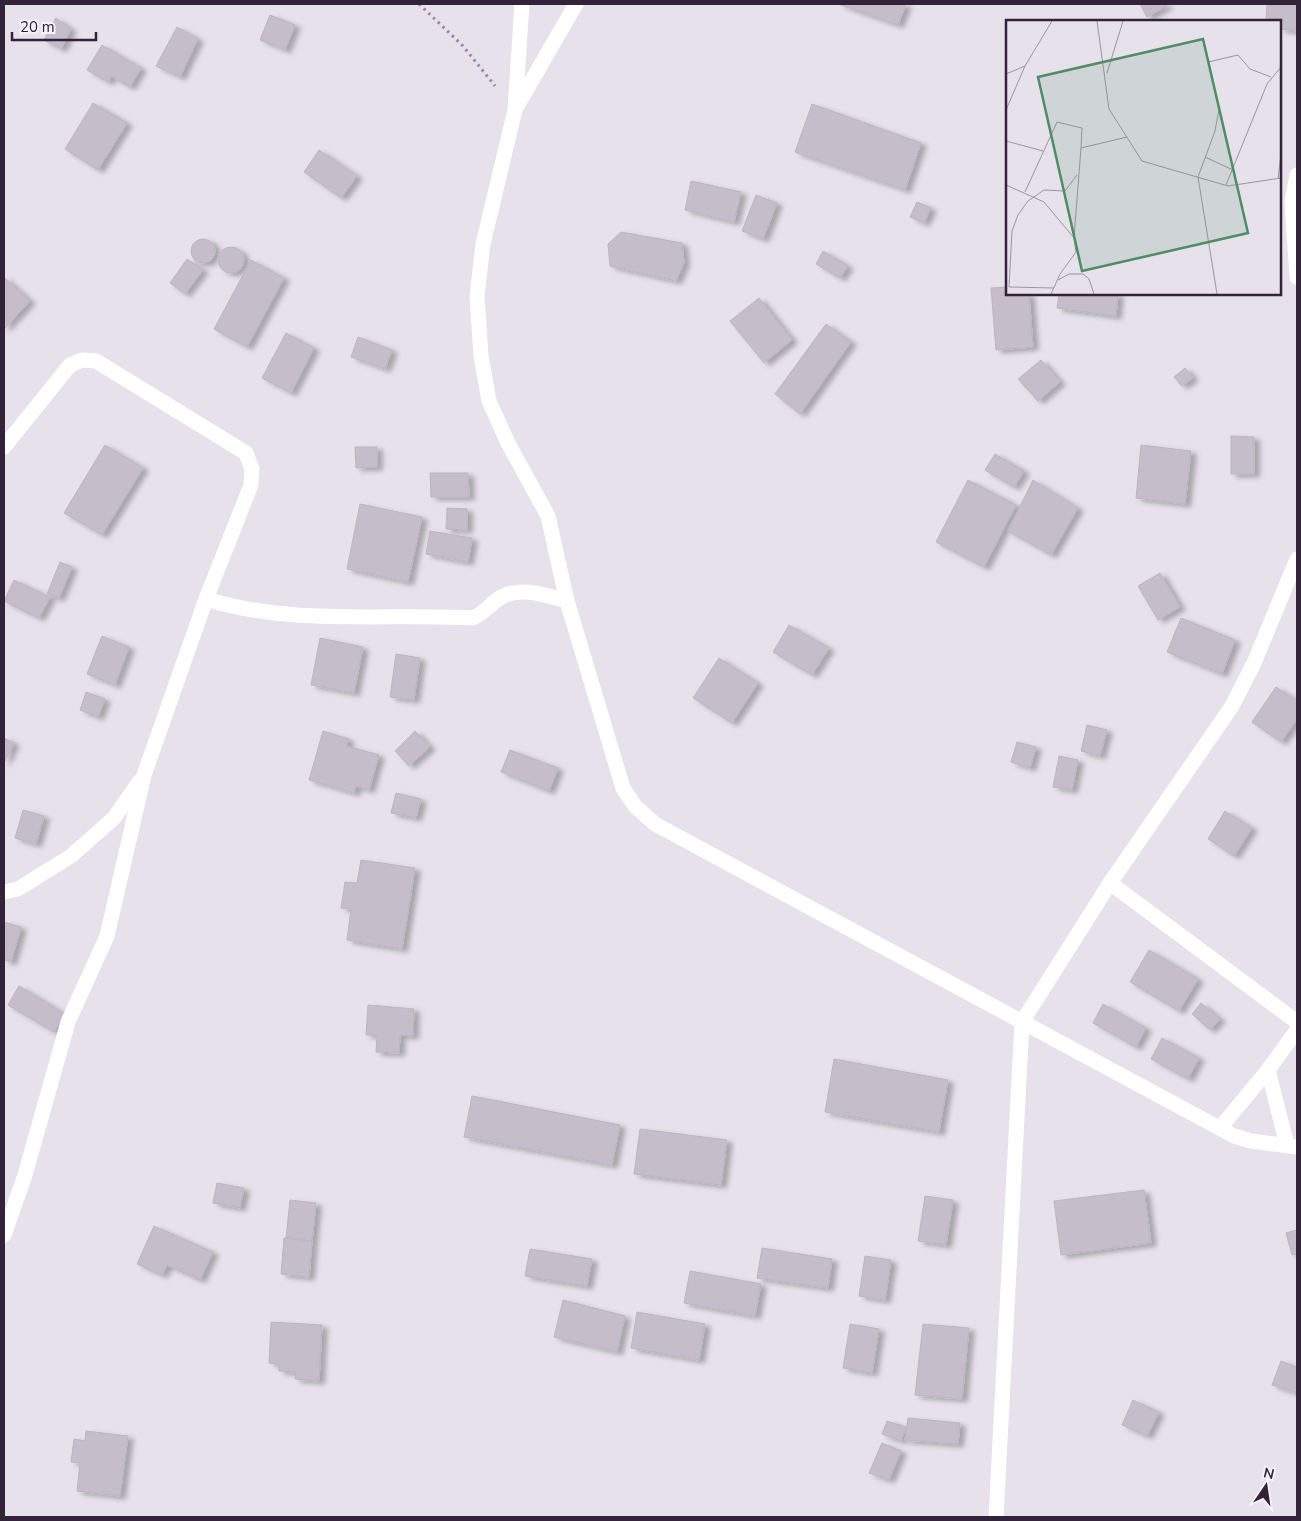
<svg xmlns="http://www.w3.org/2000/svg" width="1301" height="1521" font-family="'Nunito Sans',sans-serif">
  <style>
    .building { fill: #c5bdca; stroke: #bdb4c2; filter: url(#shadow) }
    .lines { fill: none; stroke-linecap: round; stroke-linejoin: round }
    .path { stroke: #a084aa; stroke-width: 3; stroke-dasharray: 2.5 4; stroke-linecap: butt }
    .minor { stroke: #fff; stroke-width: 15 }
    .inset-road { fill: none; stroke: #9e95a3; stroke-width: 1 }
    .view { fill: #4e8d65; fill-opacity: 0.15; stroke: #4e8d65; stroke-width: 2.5 }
    .inset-edge { fill: none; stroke: #332338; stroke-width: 2.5 }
  </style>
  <defs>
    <filter id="shadow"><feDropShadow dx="5.5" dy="3" stdDeviation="2.5" flood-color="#0004"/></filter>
  </defs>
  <rect width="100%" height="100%" fill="#e6e1ea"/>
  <g class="building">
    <path d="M838 4H906L898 25Z"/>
    <path d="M1140 4H1166L1167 6 1147 17Z"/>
    <path d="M1267 4H1297V31L1280 29V21H1266Z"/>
    <path d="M270 15 295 25 285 50 260 40Z"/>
    <path d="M56 18 71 29 61 49 44 40Z"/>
    <path d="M177 27 198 39 180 77 156 66Z"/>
    <path d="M102 45 141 68 130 87 111 76 108 82 87 70Z"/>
    <path d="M93 103 127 123 98 170 65 149Z"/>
    <path d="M812 104 921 143 905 190 795 152Z"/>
    <path d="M319 150 357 176 341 198 304 172Z"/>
    <path d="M691 181 741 192 734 222 685 210Z"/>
    <path d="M756 195 777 203 763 239 742 231Z"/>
    <path d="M917 202 931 208 924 223 910 217Z"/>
    <path d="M621 232 682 243 684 263 676 281 610 266 608 244Z"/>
    <circle cx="203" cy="251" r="12"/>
    <circle cx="231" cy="260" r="13"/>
    <path d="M823 251 848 266 840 278 816 264Z"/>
    <path d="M187 259 203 270 185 294 170 283Z"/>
    <path d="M251 260 284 278 247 347 214 329Z"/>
    <path d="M4 277 30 301 4 329Z"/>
    <path d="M1007 287V294H1029L1033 347 996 350 991 288Z"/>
    <path d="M1059 294H1118L1116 316 1057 308Z"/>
    <path d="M759 298 792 340 764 363 730 321Z"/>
    <path d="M826 324 851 342 800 414 775 394Z"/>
    <path d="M286 333 314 348 291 393 262 378Z"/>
    <path d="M358 337 392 350 385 369 351 357Z"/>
    <path d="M1041 360 1060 382 1038 401 1018 379Z"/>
    <path d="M1185 368 1193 378 1182 386 1174 377Z"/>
    <path d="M1231 436 1254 437V474H1231Z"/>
    <path d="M105 445 143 468 102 535 64 513Z"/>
    <path d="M1141 445 1191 451 1185 504 1136 498Z"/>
    <path d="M355 447H377V467L356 468Z"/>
    <path d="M995 454 1024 471 1014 487 985 470Z"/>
    <path d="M430 473H468L469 497H431Z"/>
    <path d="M968 480 1016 505 984 567 936 542Z"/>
    <path d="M1033 480 1078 508 1051 555 1008 531Z"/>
    <path d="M360 504 422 517 408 582 347 569Z"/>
    <path d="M447 508 467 509V530L446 529Z"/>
    <path d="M430 531 472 538 468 562 426 554Z"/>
    <path d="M60 562 72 567 59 598 47 594Z"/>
    <path d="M1160 573 1180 607 1158 620 1138 586Z"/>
    <path d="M14 580 50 597 39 618 4 601Z"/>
    <path d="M1181 618 1235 640 1222 674 1167 652Z"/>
    <path d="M789 625 829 648 812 675 773 652Z"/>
    <path d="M102 636 129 647 115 685 87 674Z"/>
    <path d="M320 638 363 647 354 693 311 685Z"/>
    <path d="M396 654 420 658 414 700 390 697Z"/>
    <path d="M719 658 758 683 732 723 693 698Z"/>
    <path d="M1276 687 1297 701V719L1281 742 1252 722Z"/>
    <path d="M86 692 105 699 98 717 80 710Z"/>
    <path d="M1087 725 1107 730 1100 756 1081 751Z"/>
    <path d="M323 731 349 739 346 746 379 755 369 790 356 786 354 793 309 780Z"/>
    <path d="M415 731 430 747 409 766 395 751Z"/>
    <path d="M4 738 14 743 4 763Z"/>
    <path d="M1017 742 1036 747 1030 768 1011 762Z"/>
    <path d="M510 750 558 768 549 791 501 772Z"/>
    <path d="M1059 756 1078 760 1072 790 1053 787Z"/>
    <path d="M396 793 421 799 416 818 391 813Z"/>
    <path d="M23 810 44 816 36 844 15 838Z"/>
    <path d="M1225 811 1252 828 1234 856 1208 839Z"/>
    <path d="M361 860 415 868 402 949 347 940 351 909 341 908 345 882 357 883Z"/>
    <path d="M4 922 21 927 11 962 4 960Z"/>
    <path d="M1149 950 1198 979 1179 1011 1130 982Z"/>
    <path d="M19 986 65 1014 54 1032 8 1005Z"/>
    <path d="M1201 1003 1220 1019 1210 1030 1192 1014Z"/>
    <path d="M1103 1004 1146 1028 1136 1047 1093 1023Z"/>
    <path d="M368 1005 414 1009 413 1036 400 1035 399 1053 376 1052 377 1035H366Z"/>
    <path d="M1162 1038 1199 1058 1188 1079 1151 1059Z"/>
    <path d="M834 1059 948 1080 939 1132 825 1112Z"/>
    <path d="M472 1096 620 1125 612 1165 464 1137Z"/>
    <path d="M640 1129 727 1140 721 1185 634 1174Z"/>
    <path d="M217 1183 244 1188 240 1208 213 1203Z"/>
    <path d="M1144 1190 1151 1243 1061 1255 1054 1201Z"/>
    <path d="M925 1196 953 1200 946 1245 918 1241Z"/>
    <path d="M290 1200 316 1203 312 1241 286 1238Z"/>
    <path d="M154 1226 213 1252 200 1280 167 1265 162 1275 137 1264Z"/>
    <path d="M1297 1230V1254L1292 1255 1286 1233Z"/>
    <path d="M284 1238 312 1241 309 1277 281 1274Z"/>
    <path d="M762 1248 832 1259 828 1288 757 1278Z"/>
    <path d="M530 1249 592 1259 587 1286 525 1276Z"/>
    <path d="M865 1256 891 1260 885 1300 859 1296Z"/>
    <path d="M690 1271 761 1284 755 1316 684 1303Z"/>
    <path d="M563 1300 625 1316 617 1352 554 1337Z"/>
    <path d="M637 1312 705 1324 699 1360 631 1348Z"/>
    <path d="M271 1322 322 1325 319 1381 295 1379 296 1372 279 1371V1364L269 1363Z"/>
    <path d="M850 1324 879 1329 872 1373 843 1368Z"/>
    <path d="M923 1324 969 1328 962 1399 915 1395Z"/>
    <path d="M1281 1361 1297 1367V1393L1272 1385Z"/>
    <path d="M1133 1400 1159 1412 1147 1436 1122 1425Z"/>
    <path d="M908 1418 960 1423 958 1444 905 1440Z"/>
    <path d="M887 1421 906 1427 901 1441 882 1434Z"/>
    <path d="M86 1431 128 1436 120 1496 77 1491 80 1463 71 1462 74 1439 85 1441Z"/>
    <path d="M882 1443 901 1451 889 1480 869 1473Z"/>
  </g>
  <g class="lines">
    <path class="path" d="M419 4 463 46 495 86"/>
    <g class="minor">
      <path d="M522 4 515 110 483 244 477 296 481 356 489 401 508 443 548 516 567 601 623 788 635 806 655 824 1234 1136 1251 1141 1297 1147"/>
      <path d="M517 106 576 4"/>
      <path d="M1297 175 1292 202 1297 277"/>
      <path d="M4 447 70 365 82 360 96 361 246 453 252 469 251 485 206 599"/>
      <path d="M1110 883 1297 1022"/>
      <path d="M4 892 18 889 71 856 114 818 139 782"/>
      <path d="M1268 1070 1287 1145"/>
      <path d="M1220 1128 1268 1070 1297 1030"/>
      <path d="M4 1235 25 1175 68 1022 107 936 144 775 206 599C292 626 385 613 473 618 484 613 489 606 498 599 518 585 546 595 567 601"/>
      <path d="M996 1517 1022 1022 1110 883 1232 706 1254 663 1297 559"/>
    </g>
  </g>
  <g transform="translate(1006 20)">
    <rect width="275" height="275" fill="#e6e1ea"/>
    <path class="inset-road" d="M91 1 103 89 136 141 222 166 275 158M101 53 117 1M0 54 19 46 46 1M0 90 19 46M0 121 37 131M199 137 227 150M272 159 275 135M0 165 38 182 68 218M220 165 261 64 275 47M19 172 51 102 76 108 75 128M52 260 63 254H77L83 259 88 274M48 268 3 267 6 211 12 195 22 181 38 170 59 171 71 155M45 274 54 254 70 232 68 218 75 128 121 117M211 274 192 157 209 111 213 89 202 42 232 35 244 49 265 57"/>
    <path class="view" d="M197 19 242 213 76 251 32 57Z"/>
    <rect width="275" height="275" class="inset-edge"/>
  </g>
  <rect width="1301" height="1521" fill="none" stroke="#332338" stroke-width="10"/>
  <g transform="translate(1266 1486) rotate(13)" stroke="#f4f1f7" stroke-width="4" paint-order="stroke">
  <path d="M0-4L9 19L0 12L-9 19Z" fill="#332338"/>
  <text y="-8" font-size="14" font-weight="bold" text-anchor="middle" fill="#332338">N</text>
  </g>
  <path d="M12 32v8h84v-8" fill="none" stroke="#332338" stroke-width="2.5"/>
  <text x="20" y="32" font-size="15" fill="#332338" stroke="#f4f1f7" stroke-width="4" paint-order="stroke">20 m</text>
</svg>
